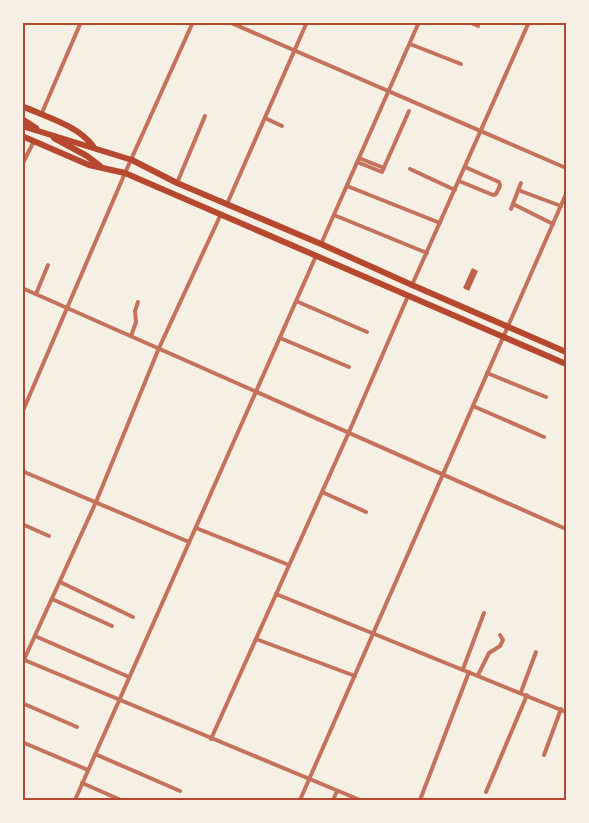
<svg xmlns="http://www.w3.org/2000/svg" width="589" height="823" font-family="Ubuntu,sans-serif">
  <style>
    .building { fill: #bf614a }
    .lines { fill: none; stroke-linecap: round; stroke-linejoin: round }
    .minor { stroke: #c5725c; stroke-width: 4 }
    .primary { stroke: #b5482f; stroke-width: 6 }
    .neatline { fill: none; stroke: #b5482f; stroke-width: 2 }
  </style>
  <rect width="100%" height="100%" fill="#f6efe4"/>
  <path class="building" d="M472 268 478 271 469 291 463 288Z"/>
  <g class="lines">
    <g class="minor">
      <path d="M229 22 566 168"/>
      <path d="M469 22 478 26"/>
      <path d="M410 44 461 64"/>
      <path d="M41 115 81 22"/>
      <path d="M265 118 282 126"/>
      <path d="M359 158 384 168"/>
      <path d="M357 162 382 172 409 111"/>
      <path d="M22 165 34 141"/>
      <path d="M410 169 455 190"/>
      <path d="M459 181 493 195 496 194 500 186 499 182 465 167"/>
      <path d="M177 183 205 116"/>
      <path d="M347 186 440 223"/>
      <path d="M518 190 561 206"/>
      <path d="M227 204 307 22"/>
      <path d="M513 204 553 224"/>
      <path d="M511 209 521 183"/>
      <path d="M334 215 427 253"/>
      <path d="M321 244 419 22"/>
      <path d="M412 285 529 22"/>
      <path d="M22 288 566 529"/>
      <path d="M36 294 48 265"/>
      <path d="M296 301 367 332"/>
      <path d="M131 336 136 322 135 311 138 302"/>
      <path d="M280 338 349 367"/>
      <path d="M487 373 546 397"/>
      <path d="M473 406 544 437"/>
      <path d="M22 413 125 173 193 22"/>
      <path d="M22 471 189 542"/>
      <path d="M322 492 366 512"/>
      <path d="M22 524 49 536"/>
      <path d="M196 528 289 565"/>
      <path d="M60 582 133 617"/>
      <path d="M276 594 566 712"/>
      <path d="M52 599 112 626"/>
      <path d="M35 636 129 677"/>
      <path d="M256 639 355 676"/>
      <path d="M22 659 360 800"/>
      <path d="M22 664 96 502 159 348 221 214"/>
      <path d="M463 669 484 613"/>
      <path d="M478 675 489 653 500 646 503 640 500 635"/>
      <path d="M521 692 536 652"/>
      <path d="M22 703 77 727"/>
      <path d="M211 739 349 432 408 296"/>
      <path d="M22 742 88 770"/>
      <path d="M95 754 180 791"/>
      <path d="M544 755 561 709"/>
      <path d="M82 783 121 800"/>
      <path d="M486 792 527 695"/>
      <path d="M75 800 316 256"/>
      <path d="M300 800 566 194"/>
      <path d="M333 800 337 791"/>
      <path d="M420 800 469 672"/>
    </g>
    <g class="primary">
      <path d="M22 106C46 117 77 125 93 146"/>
      <path d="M22 119 36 128"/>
      <path d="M22 126 132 160 177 183 321 244 412 285 566 352"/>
      <path d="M22 136 89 165 125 173 566 364"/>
      <path d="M54 138 87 156 100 166"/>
    </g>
  </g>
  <rect width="589" height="823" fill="none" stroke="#f6efe4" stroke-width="48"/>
  <rect x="24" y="24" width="541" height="775" class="neatline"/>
</svg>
